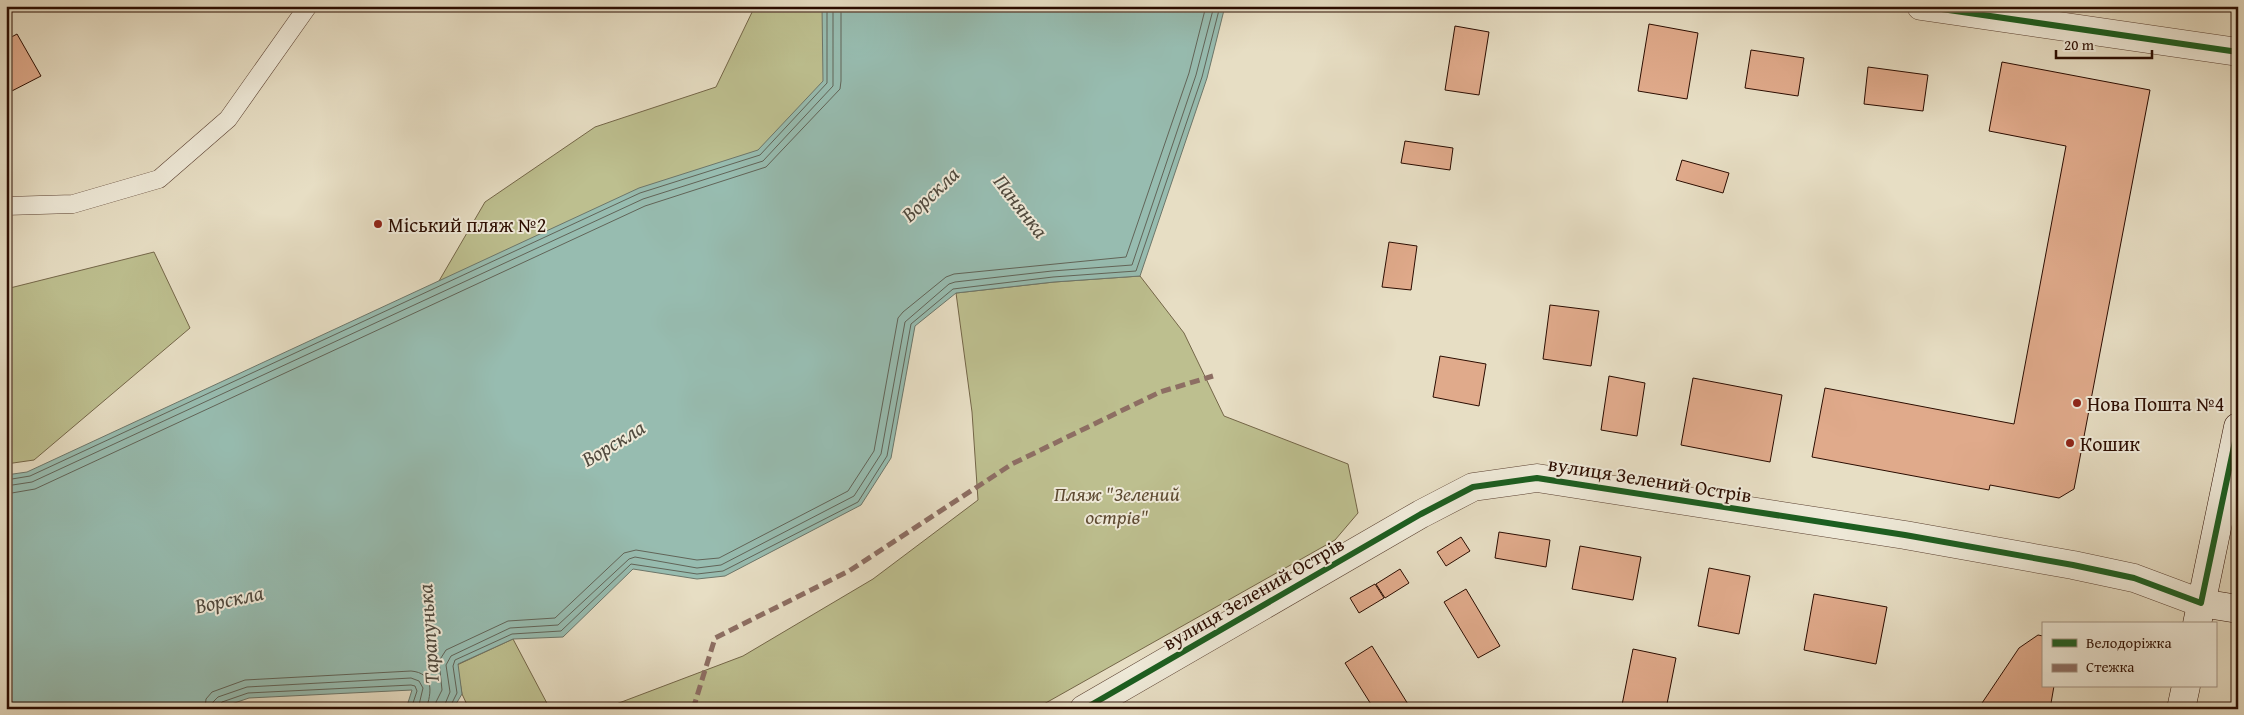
<svg xmlns="http://www.w3.org/2000/svg" width="2244" height="715" font-family="'Gentium Book Plus',serif">
  <style>
    .green { fill: #bdbf8f; stroke: #746648 }
    .water { fill: #97bcb0; stroke: #6c766a }
    .lines { fill: none; stroke-linecap: round; stroke-linejoin: round }
    .shore { stroke: #616458; stroke-width: 1 }
    .building { fill: #e0aa8b; stroke: #2b0c00 }
    .lane-casing { stroke: #5a4031; stroke-width: 19 }
    .street-casing { stroke: #5a4031; stroke-width: 29 }
    .secondary-casing { stroke: #2b0c00; stroke-width: 29 }
    .lane { stroke: #efead9; stroke-width: 18 }
    .street { stroke: #efead9; stroke-width: 28 }
    .secondary { stroke: #efead9; stroke-width: 28 }
    .quiet { stroke: #8d6e63; stroke-width: 5; stroke-dasharray: 10 5; stroke-linecap: butt }
    .cycleway-casing { stroke: #efead9; stroke-width: 9 }
    .cycleway { stroke: #1b5e20; stroke-width: 6 }
    .poi-dot { fill: #8f2418; stroke: #efead9; stroke-width: 2 }
    .labels { text-anchor: middle; dominant-baseline: central; stroke-width: 4; stroke-linejoin: round; paint-order: stroke }
    .poi-label { font-size: 20px; fill: #2b0c00; stroke: #efead9; text-anchor: start }
    .street-label { font-size: 20px; fill: #2b0c00; stroke: #efead9 }
    .park-label { font-size: 20px; font-style: italic; fill: #5e4b32; stroke: #efead9 }
    .water-label { font-size: 21px; font-style: italic; fill: #514a3e; stroke: #efead9 }
  </style>
  <rect width="100%" height="100%" fill="#e7dec4"/>
  <filter id="stains"><feTurbulence type="fractalNoise" baseFrequency=".004" numOctaves="4"/><feColorMatrix values="0 0 0 0 .2 0 0 0 0 .09 0 0 0 0 .02 0 0 0 .5 -.17"/></filter>
  <radialGradient id="worn" r=".72"><stop offset=".6" stop-color="#630" stop-opacity="0"/><stop offset="1" stop-color="#630" stop-opacity=".3"/></radialGradient>
  <g class="green">
    <path d="M755 6H943L817 220 439 281 485 202 595 127 716 87Z"/>
    <path d="M154 252 190 328 34 460 6 464V289Z"/>
    <path d="M1140 276 1184 333 1224 416 1348 464 1358 513 1335 540 1035 709H603L743 656 873 579 978 500 972 412 956 293 1054 282Z"/>
    <path d="M513 639 550 709H469L462 694 457 665Z"/>
  </g>
  <path class="water" d="M822 6H1225L1207 78 1140 276 1054 282 956 293 915 326 891 458 861 505 725 576 697 579 633 569 563 637 513 639 458 664 462 694 453 709H406L412 690 249 698 217 709H6V475L27 472 639 188 758 150 823 81Z"/>
  <g class="lines">
    <g class="shore">
      <path d="M6 480 30 476 640 193 760 155 827 83V6"/>
      <path d="M6 486 32 482 643 199 763 161 833 86V6"/>
      <path d="M6 494 35 489 645 206 766 167 840 89 841 81V6"/>
      <path d="M205 709 206 699 212 692 245 680 411 671C434 673 432 692 426 709"/>
      <path d="M212 709 213 702 218 697 247 687 411 678 419 681 423 688 418 709"/>
      <path d="M218 709 222 702 248 693 411 685 415 686 417 691 411 709"/>
      <path d="M436 709V702L442 690 439 661 446 650 508 621 555 618 624 553 636 550 697 560 719 558 848 491 874 451 898 318 903 312 946 277 954 274 1126 257 1189 73 1206 6"/>
      <path d="M443 709 450 692 446 665 451 656 510 628 558 625 629 559 635 557 697 568 721 565 854 496 881 454 905 322 949 284 955 282 1052 271 1132 265 1196 75 1214 6"/>
      <path d="M449 709 457 693 453 666 455 660 512 634 561 631 631 564 697 574 723 571 858 502 887 456 911 324 953 289 1053 277 1136 271 1202 77 1220 6"/>
    </g>
  </g>
  <g class="building">
    <path d="M1649 24 1698 33 1687 99 1638 91Z"/>
    <path d="M1455 26 1489 32 1479 95 1445 90Z"/>
    <path d="M17 34 41 76 6 94V40Z"/>
    <path d="M1751 50 1804 58 1798 96 1745 88Z"/>
    <path d="M2002 62 2150 90 2074 489 2059 498 1990 485 1989 490 1812 457 1825 388 2014 424 2066 146 1989 131Z"/>
    <path d="M1868 67 1928 75 1923 111 1864 104Z"/>
    <path d="M1405 141 1453 148 1450 170 1401 163Z"/>
    <path d="M1682 160 1729 173 1723 193 1676 180Z"/>
    <path d="M1389 242 1417 246 1411 290 1382 287Z"/>
    <path d="M1550 305 1599 311 1591 366 1543 359Z"/>
    <path d="M1440 356 1486 364 1479 406 1433 397Z"/>
    <path d="M1609 376 1645 383 1637 436 1601 430Z"/>
    <path d="M1693 378 1782 395 1770 462 1681 445Z"/>
    <path d="M1499 532 1550 540 1546 567 1495 558Z"/>
    <path d="M1461 537 1470 551 1446 566 1437 552Z"/>
    <path d="M1580 546 1641 557 1633 600 1572 589Z"/>
    <path d="M1709 568 1750 576 1739 634 1698 626Z"/>
    <path d="M1400 569 1409 583 1385 598 1376 584Z"/>
    <path d="M1375 584 1384 598 1359 613 1350 598Z"/>
    <path d="M1466 589 1500 646 1478 658 1444 602Z"/>
    <path d="M1814 594 1887 607 1876 664 1804 650Z"/>
    <path d="M2038 635 2043 636V686H2054L2050 709H1978L2019 648Z"/>
    <path d="M1372 646 1411 709H1374L1345 663Z"/>
    <path d="M1633 649 1676 658 1666 709H1640L1622 705Z"/>
  </g>
  <g class="lines">
    <g class="lane-casing">
      <path id="lane" d="M6 206 73 204 159 179 228 119 308 6"/>
    </g>
    <g class="street-casing">
      <g id="street">
        <path d="M1921 6 2238 52"/>
        <path d="M1084 709 1421 514 1473 487 1537 478 1905 535 2073 565 2134 578 2201 603"/>
      </g>
    </g>
    <g class="secondary-casing">
      <g id="secondary">
        <path d="M2201 603 2238 609"/>
        <path d="M2197 624 2238 427"/>
        <path d="M2181 709 2186 686"/>
      </g>
    </g>
    <use href="#lane" class="lane"/>
    <use href="#street" class="street"/>
    <use href="#secondary" class="secondary"/>
    <path class="quiet" d="M693 709 715 638 849 571 1012 464 1160 392 1213 376"/>
    <g class="cycleway-casing">
      <g id="cycleway">
        <path d="M1921 6 2238 52"/>
        <path d="M1084 709 1421 514 1473 487 1537 478 1905 535 2073 565 2134 578 2201 603 2238 427"/>
      </g>
    </g>
    <use href="#cycleway" class="cycleway"/>
  </g>
  <g class="poi-dot">
    <circle cx="378" cy="224" r="5"/>
    <circle cx="2077" cy="403" r="5"/>
    <circle cx="2070" cy="443" r="5"/>
  </g>
  <g class="labels">
    <g class="poi-label">
      <text x="388" y="224">Міський пляж №2</text>
      <text x="2087" y="403">Нова Пошта №4</text>
      <text x="2080" y="443">Кошик</text>
    </g>
    <g class="street-label">
      <text transform="translate(1650 479) rotate(9)">вулиця Зелений Острів</text>
      <text transform="translate(1253 593) rotate(-30)">вулиця Зелений Острів</text>
    </g>
    <g class="park-label">
      <text x="1117" y="493">Пляж "Зелений<tspan x="1117" dy="23">острів"</tspan></text>
    </g>
    <g class="water-label">
      <text transform="translate(930 194) rotate(-43)">Ворскла</text>
      <text transform="translate(1021 206) rotate(52)">Панянка</text>
      <text transform="translate(613 443) rotate(-31)">Ворскла</text>
      <text transform="translate(229 599) rotate(-12)">Ворскла</text>
      <text transform="translate(428 634) rotate(-94)">Тарапунька</text>
    </g>
  </g>
  <rect width="2244" height="715" fill="none" stroke="#e7dec4" stroke-width="25"/>
  <rect x="8" y="8" width="2229" height="700" fill="none" stroke="#2b0c00" stroke-width="2.5"/>
  <rect x="12" y="12" width="2219" height="690" fill="none" stroke="#2b0c00"/>
  <rect x="2042" y="622" width="175" height="65" fill="#efead9" stroke="#a19182"/>
  <rect x="2052" y="639" width="25" height="8" fill="#1b5e20" stroke="#a19182"/>
  <text x="2086" y="648" font-size="15" fill="#2b0c00">Велодоріжка</text>
  <rect x="2052" y="664" width="25" height="8" fill="#8d6e63" stroke="#a19182"/>
  <text x="2086" y="672" font-size="15" fill="#2b0c00">Стежка</text>
  <path d="M2056 50v8h96v-8" fill="none" stroke="#2b0c00" stroke-width="2.5"/>
  <text x="2064" y="50" font-size="15" fill="#2b0c00" stroke="#efead9" stroke-width="4" paint-order="stroke">20 m</text>
  <rect width="100%" height="100%" filter="url(#stains)"/>
  <rect width="100%" height="100%" fill="url(#worn)"/>
</svg>
